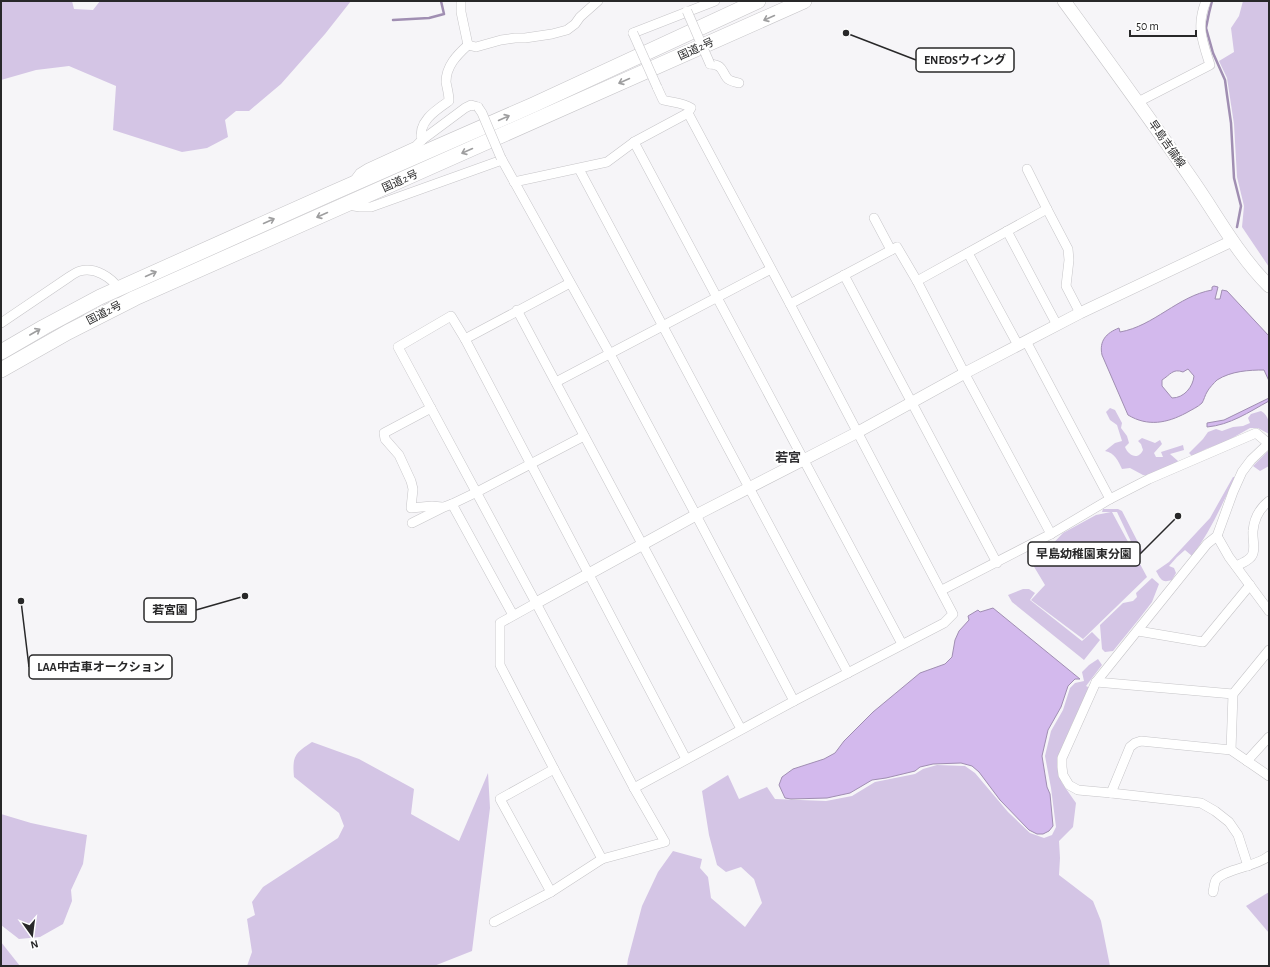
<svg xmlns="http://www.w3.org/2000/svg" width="1270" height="967" font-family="'Alegreya Sans','Noto Sans JP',sans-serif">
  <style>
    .green { fill: #d4c5e5 }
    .water { fill: #d3b9ed; stroke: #a08eb2; fill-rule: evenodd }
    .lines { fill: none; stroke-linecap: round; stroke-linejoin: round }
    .stream { stroke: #a08eb2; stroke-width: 2.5 }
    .minor-casing { stroke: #c6c5c8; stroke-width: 10 }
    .tertiary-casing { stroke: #c6c5c8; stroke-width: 12 }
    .secondary-casing { stroke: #c6c5c8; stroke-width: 14 }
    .trunk-casing { stroke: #c6c5c8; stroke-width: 16 }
    .minor { stroke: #fff; stroke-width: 9 }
    .tertiary { stroke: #fff; stroke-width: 11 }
    .secondary { stroke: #fff; stroke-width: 13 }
    .trunk { stroke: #fff; stroke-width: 15 }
    .minor-bridge-casing { stroke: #c6c5c8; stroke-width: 10; stroke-linecap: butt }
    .minor-bridge { stroke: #fff; stroke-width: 9 }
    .oneway { stroke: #9e9e9f }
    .labels { text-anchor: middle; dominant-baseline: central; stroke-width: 4; stroke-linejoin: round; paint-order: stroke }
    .street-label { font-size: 11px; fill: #282829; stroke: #fff }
    .quarter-label { font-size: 13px; font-weight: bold; fill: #313033; stroke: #fff }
    .leader { fill: none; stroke: #282829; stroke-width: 1.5 }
    .callout-dot { fill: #282829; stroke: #fff; stroke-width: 1.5 }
    .callout { fill: #fff; stroke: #282829; stroke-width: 1.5 }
    .callout-label { font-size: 12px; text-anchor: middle; font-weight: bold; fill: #282829 }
  </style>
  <rect width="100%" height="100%" fill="#f6f5f8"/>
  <g class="green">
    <path d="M1 1H72L74 9 93 10 100 1H351L325 34 281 84 249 111H236L225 120 228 137 207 148 182 152 113 130 116 86 69 66 36 70 1 80Z"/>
    <path d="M1243 1H1269V218L1268 230 1269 267 1242 227 1244 206 1237 177 1234 124 1227 78 1219 61 1234 52 1231 28 1239 16Z"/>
    <path d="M1110 408 1115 410 1122 423 1121 428 1127 436 1129 443 1125 447C1128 455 1138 461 1143 450L1141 444 1138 441 1142 438 1155 443 1160 440 1162 444 1154 453 1156 457H1163L1161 452 1183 445 1184 450 1170 454 1178 461 1175 466 1149 476 1143 475 1130 468 1122 469C1118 461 1115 453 1105 451L1115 443 1122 441 1117 425 1110 420 1106 412Z"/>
    <path d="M1261 411C1270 416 1269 425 1269 434L1258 428H1250L1227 441 1206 449 1192 456 1189 453 1203 439 1208 432 1216 429 1222 431 1233 427 1243 426 1250 423 1248 418 1251 414Z"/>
    <path d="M1269 450V466L1260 471 1253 466Z"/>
    <path d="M1233 477H1235C1222 505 1210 532 1192 556L1185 550 1177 557 1169 566 1174 568 1176 573 1172 580C1162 583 1161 580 1156 571L1169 562 1210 518Z"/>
    <path d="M1103 509H1118L1122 511 1143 552 1139 554 1135 550 1117 512H1112L1147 577 1083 639 1031 600 1045 585 1030 560 1043 554 1063 533 1096 515 1111 512H1102Z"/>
    <path d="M1152 578 1159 584 1152 602 1139 619 1113 651 1105 652 1102 649 1100 625 1123 603 1133 601 1137 597 1136 593Z"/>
    <path d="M1023 589H1029L1035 593 1030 600 1082 641 1092 632 1100 640 1084 660 1012 602 1008 595Z"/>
    <path d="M1098 659 1102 665 1086 686 1090 688 1072 724 1057 760 1058 772 1062 783 1076 803 1073 827 1059 841 1060 858 1059 875 1093 901 1101 921 1110 966H627L628 959 642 906 658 872 673 851 702 859 700 868 708 877 711 898 745 927 762 903 754 879 741 867 726 872 717 865 709 835 702 791 728 775 739 799 767 787 775 799 826 801 852 796 875 782 915 774 923 769 937 765 965 766 975 773 1008 812 1030 833 1044 838 1052 835 1056 827 1051 788 1045 756 1051 731 1063 710 1070 688 1075 683 1084 681 1082 672 1089 665Z"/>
    <path d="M312 742 359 759 414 789 411 814 459 841 488 773 490 808 472 951 434 966H247L252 952 247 919 255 915 252 902 263 887 338 838 344 826 339 813 294 777C292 756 295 753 312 742Z"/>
    <path d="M1 814 31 823 87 835 83 864 71 890 72 901 63 924 40 937 19 939 1 925Z"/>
    <path d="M1269 892V933L1246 906Z"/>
    <path d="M1 942 20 966H1Z"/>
  </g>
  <g class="water">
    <path d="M1214 286 1218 287 1215 299H1220L1222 290 1227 291 1269 336V381L1264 370C1249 370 1231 371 1217 380 1214 383 1209 388 1207 392 1205 395 1204 400 1202 403 1198 407 1191 410 1186 413 1167 423 1148 427 1128 415L1102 355C1099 341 1106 333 1119 328L1120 332C1154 326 1178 296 1212 290V287ZM1188 369 1194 376C1193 387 1184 398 1172 398L1162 386V380C1170 375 1173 368 1183 372Z"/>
    <path d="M1269 398V401C1249 412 1230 425 1207 427V423L1224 420Z"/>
    <path d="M993 608 1080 679H1075L1068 686 1061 707 1048 730 1042 756 1047 787 1050 794 1053 826 1049 831 1043 834H1037L1029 830 1000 800 979 772 972 766 961 763 933 764 920 767 915 771 886 778 872 780 850 793 827 798 791 799 785 798 779 785 782 777 793 769 824 759 835 753 844 741 873 712 920 673 945 664 952 657 955 640 959 631 969 620 968 616 978 610 980 612Z"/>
  </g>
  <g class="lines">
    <g class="stream">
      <path d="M1212 1 1209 13 1206 28 1213 53 1225 80 1227 95 1231 123 1234 178 1241 206 1237 227"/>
      <path d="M393 20 429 18 444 14 441 1"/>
    </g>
    <g class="minor-casing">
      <g id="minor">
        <path d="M461 1V12L468 45"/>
        <path d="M633 33 715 1"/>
        <path d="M468 45 476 47 501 40 515 38H525L552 34 567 30 575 24 580 17 598 1"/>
        <path d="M710 64C723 65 721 70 727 78 729 81 735 82 739 83"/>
        <path d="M657 87 663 100C674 103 682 102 691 108L688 113"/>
        <path d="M1138 102 1210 65C1202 40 1196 26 1206 1"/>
        <path d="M422 140C417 122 436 110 449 101 449 94 447 88 446 82 446 66 457 55 468 45"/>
        <path d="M634 142 902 644"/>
        <path d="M501 158 610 354 696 515 794 701"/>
        <path d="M579 169 848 673"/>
        <path d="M1027 169 1047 209"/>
        <path d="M354 181 360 173 368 168 416 146 422 140 465 108 471 105 478 107"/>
        <path d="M514 182 607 162 634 142 688 113 790 304 953 614 944 623 794 701 634 788"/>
        <path d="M348 205 360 207H371L502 160"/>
        <path d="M874 218 891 250"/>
        <path d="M1007 231 1057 325"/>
        <path d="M968 253 1018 345"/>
        <path d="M844 275 997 563"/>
        <path d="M917 281 1047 209 1068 249 1069 260 1066 286 1080 313"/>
        <path d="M790 304 897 247 917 281 967 378 1051 534"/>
        <path d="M517 310 741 729"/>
        <path d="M1 323 69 277C72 275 76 272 80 271 95 267 111 277 119 289"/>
        <path d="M465 339 686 759"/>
        <path d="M1026 341 1110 499"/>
        <path d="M556 382 771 269"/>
        <path d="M431 408 384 433 385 439 399 455 411 481 413 489 411 508 432 506 442 507"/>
        <path d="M452 504 513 615"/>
        <path d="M412 523 444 507 452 504 477 492 584 436"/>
        <path d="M1217 536 1229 557 1269 611"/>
        <path d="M1236 566C1240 564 1246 562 1250 558 1257 552 1252 539 1253 531 1254 519 1260 508 1269 501"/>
        <path d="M942 590 1051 534 1110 499 1149 479 1256 433 1269 444"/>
        <path d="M536 603 500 623V665L554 769 500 799 551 892 602 859 665 842 634 788 536 603 398 347 451 316 465 339 570 283"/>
        <path d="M1138 631 1203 642 1250 585"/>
        <path d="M1096 682 1233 694"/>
        <path d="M1231 750 1233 694 1269 650"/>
        <path d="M1247 761 1269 737"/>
        <path d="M554 769 602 859"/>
        <path d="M1111 793 1130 747 1135 743 1141 741 1231 750 1269 776"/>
        <path d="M1248 866 1238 835 1229 822 1215 811 1201 803 1111 793 1078 790 1069 785 1063 775 1062 767V758L1096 682 1207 544 1217 536 1233 492 1242 472 1251 460 1269 443"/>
        <path d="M1213 892C1214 889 1214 883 1216 880 1224 869 1256 867 1269 856"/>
        <path d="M494 922 551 892"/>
      </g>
    </g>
    <g class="tertiary-casing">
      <path id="tertiary" d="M536 603 696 515 858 432 965 373 1080 313 1232 241"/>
    </g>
    <g class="secondary-casing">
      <path id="secondary" d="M1064 1C1108 61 1151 120 1193 181 1218 217 1238 255 1269 286"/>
    </g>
    <g class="trunk-casing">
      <g id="trunk">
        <path d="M1 352 44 327 100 297 330 194 533 105 758 1"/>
        <path d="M1 370 68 332 135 298 804 1"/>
      </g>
    </g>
    <use href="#minor" class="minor"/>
    <use href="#tertiary" class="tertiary"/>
    <use href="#secondary" class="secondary"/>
    <use href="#trunk" class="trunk"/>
    <g class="minor-bridge-casing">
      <g id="minor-bridge">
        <path d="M687 11 710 64"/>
        <path d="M633 33 657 87"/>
        <path d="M478 107 482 113 501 158"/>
      </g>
    </g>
    <use href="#minor-bridge" class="minor-bridge"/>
  </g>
  <defs><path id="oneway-shaft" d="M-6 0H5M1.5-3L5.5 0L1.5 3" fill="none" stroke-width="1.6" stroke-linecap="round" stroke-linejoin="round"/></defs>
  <g class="oneway">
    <use href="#oneway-shaft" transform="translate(769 18) rotate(156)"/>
    <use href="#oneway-shaft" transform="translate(624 81) rotate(156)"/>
    <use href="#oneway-shaft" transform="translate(504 118) rotate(-24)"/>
    <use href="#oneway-shaft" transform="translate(467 151) rotate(156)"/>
    <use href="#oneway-shaft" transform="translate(322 215) rotate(156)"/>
    <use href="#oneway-shaft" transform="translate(269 221) rotate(-24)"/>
    <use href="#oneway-shaft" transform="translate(151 274) rotate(-24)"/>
    <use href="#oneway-shaft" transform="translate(35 332) rotate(-30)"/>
  </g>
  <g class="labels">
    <g class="street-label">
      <text transform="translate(696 49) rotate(-24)">国道2号</text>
      <text transform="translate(1167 144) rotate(55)">早島吉備線</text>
      <text transform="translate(400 181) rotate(-24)">国道2号</text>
      <text transform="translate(104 313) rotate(-27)">国道2号</text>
    </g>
    <g class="quarter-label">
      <text x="788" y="458">若宮</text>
    </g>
  </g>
  <path class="leader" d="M846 33L916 60M1178 516L1140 554M245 596L196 610M21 601L29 667"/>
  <g class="callout-dot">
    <circle cx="846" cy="33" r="4"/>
    <circle cx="1178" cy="516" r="4"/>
    <circle cx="245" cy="596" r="4"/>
    <circle cx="21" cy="601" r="4"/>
  </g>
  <g class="callout">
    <rect x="916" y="48" width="98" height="24" rx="4"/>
    <rect x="1028" y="542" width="112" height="24" rx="4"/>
    <rect x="144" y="598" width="52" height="24" rx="4"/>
    <rect x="29" y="655" width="143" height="24" rx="4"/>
  </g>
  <g class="callout-label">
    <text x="965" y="64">ENEOSウイング</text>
    <text x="1084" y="558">早島幼稚園東分園</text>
    <text x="170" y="614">若宮園</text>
    <text x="101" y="671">LAA中古車オークション</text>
  </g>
  <rect width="1270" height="967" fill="none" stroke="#282829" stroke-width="4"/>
  <g transform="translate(32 935) rotate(166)" stroke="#ffffff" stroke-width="3" paint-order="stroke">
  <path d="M0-3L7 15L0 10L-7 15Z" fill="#282829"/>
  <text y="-6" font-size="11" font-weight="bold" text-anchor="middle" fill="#282829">N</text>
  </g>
  <path d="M1130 30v6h66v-6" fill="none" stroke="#282829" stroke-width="2"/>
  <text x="1136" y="30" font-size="12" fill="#282829" stroke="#ffffff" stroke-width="3" paint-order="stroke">50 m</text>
</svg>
